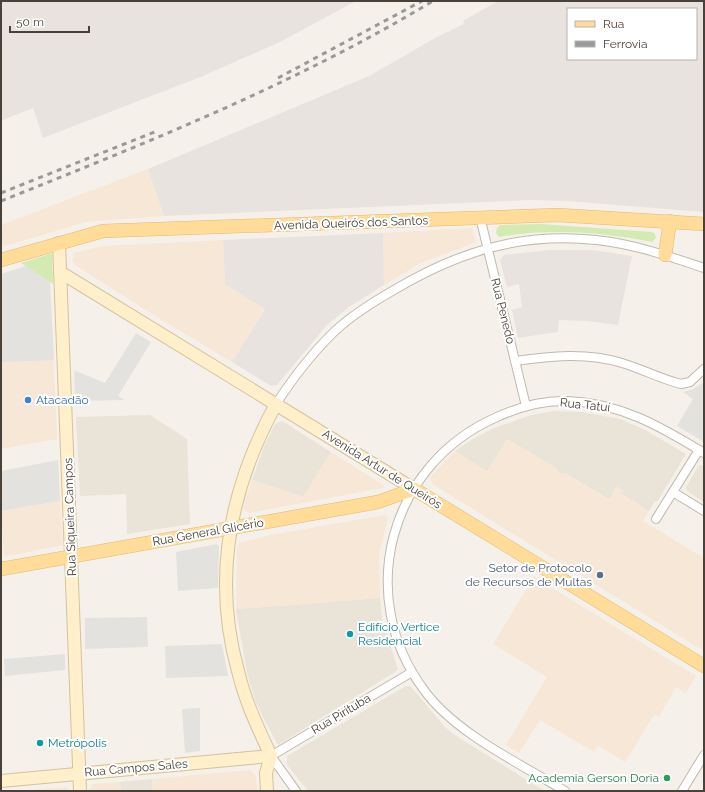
<svg xmlns="http://www.w3.org/2000/svg" width="705" height="792" font-family="Raleway,sans-serif">
  <style>
    .residential { fill: #e9e3d8 }
    .commercial { fill: #f7e7d6 }
    .industrial { fill: #e8e3df; fill-rule: evenodd }
    .green { fill: #d4eab3 }
    .parking { fill: #e4e2df }
    .lines { fill: none; stroke-linecap: round; stroke-linejoin: round }
    .street-casing { stroke: #c1b9ac; stroke-width: 10 }
    .secondary-casing { stroke: #d6c29a; stroke-width: 14 }
    .primary-casing { stroke: #e6b968; stroke-width: 14 }
    .street { stroke: #fff; stroke-width: 8 }
    .secondary { stroke: #ffefcb; stroke-width: 12 }
    .primary { stroke: #ffdc9a; stroke-width: 13 }
    .rail { stroke: #999; stroke-width: 3; stroke-dasharray: 5 5; stroke-linecap: butt }
    .shop-dot { fill: #3f7fe0; stroke: #fff; stroke-width: 1.5 }
    .service-dot { fill: #5c6f8a; stroke: #fff; stroke-width: 1.5 }
    .culture-dot { fill: #0f9aa8; stroke: #fff; stroke-width: 1.5 }
    .leisure-dot { fill: #2e9e5b; stroke: #fff; stroke-width: 1.5 }
    .labels { text-anchor: middle; dominant-baseline: central; stroke-width: 4; stroke-linejoin: round; paint-order: stroke }
    .street-label { font-size: 12px; fill: #4a4238; stroke: #fff }
    .shop-label { font-size: 12px; fill: #366cbe; stroke: #fff; text-anchor: start }
    .service-label { font-size: 12px; fill: #4e5e75; stroke: #fff; text-anchor: end }
    .culture-label { font-size: 12px; fill: #0d838f; stroke: #fff; text-anchor: start }
    .leisure-label { font-size: 12px; fill: #27864d; stroke: #fff; text-anchor: end }
  </style>
  <rect width="100%" height="100%" fill="#f5f1ea"/>
  <g class="residential">
    <path d="M554 411 582 412 620 419 645 430 686 454 657 502 655 501 649 511 622 494 610 500 565 473H560L556 468 507 439 487 472 455 451 473 439 492 429 531 415Z"/>
    <path d="M150 415 187 439 190 524 127 534 126 494 80 496 76 417Z"/>
    <path d="M282 421 331 452 303 497 252 480 265 444 275 424Z"/>
    <path d="M699 465H704V502L687 491 686 487Z"/>
    <path d="M380 598 382 619 398 670 278 745 266 723 255 700 247 673 236 609Z"/>
    <path d="M406 686 411 687 445 727 456 736 545 791H308L287 765V756Z"/>
    <path d="M152 779 153 791H121L120 782Z"/>
  </g>
  <g class="commercial">
    <path d="M148 169 164 216 86 222 1 247V225Z"/>
    <path d="M472 228 476 242 421 263 384 285 383 233Z"/>
    <path d="M223 240 225 284 265 308 232 362 152 314 75 265 72 261 74 253 103 246Z"/>
    <path d="M26 266 50 282 57 439 1 449V274Z"/>
    <path d="M507 439 556 468 560 473H565L609 500 616 486 624 491 622 494 649 511 643 521 704 558V651L432 484 430 477 455 451 487 471Z"/>
    <path d="M331 452 384 485 383 488 248 513 243 508 252 480 303 497Z"/>
    <path d="M60 501 63 545 4 557 1 511Z"/>
    <path d="M385 515 388 518 379 555 380 598 236 609 237 547 239 543 270 535Z"/>
    <path d="M534 577 696 676 686 693 676 687 659 717 654 715 625 762 598 746 594 752 540 720 519 753 506 745 547 677 493 644Z"/>
    <path d="M250 770 256 776 257 791H153L152 779Z"/>
    <path d="M120 782 121 791H90L92 784Z"/>
    <path d="M66 787 70 791H18Z"/>
  </g>
  <g class="industrial">
    <path d="M1 1H356L280 42 203 76 43 138 33 108 1 121Z"/>
    <path d="M498 1H704V212L567 201 531 200 164 216 148 169 369 76 437 37 464 24 463 21ZM568 9H696V59H568Z"/>
    <path d="M383 233 384 285 349 307 327 325 277 385 271 386 232 362 265 309 225 284 223 240Z"/>
    <path d="M549 250H593L632 256 618 325 588 321 559 320 558 332 518 338 512 310 522 307 519 284 507 287 500 260 504 255Z"/>
  </g>
  <g class="green">
    <path d="M541 224 652 232 655 234 656 238 652 242C602 232 550 228 499 237L496 233 497 228 500 225Z"/>
    <path d="M52 254 53 284 21 263 50 254Z"/>
  </g>
  <g class="parking">
    <path d="M26 266 50 282 54 360 1 362V274Z"/>
    <path d="M136 333 151 342 118 396 125 400 75 401 74 370 105 383Z"/>
    <path d="M704 382V442L677 426 693 399 683 392 693 389Z"/>
    <path d="M58 460 60 501 1 511V471Z"/>
    <path d="M217 544 219 546 218 588 178 591 176 552Z"/>
    <path d="M147 617 148 647 85 649V618Z"/>
    <path d="M222 644 228 676 166 678 165 646Z"/>
    <path d="M65 654V670L5 676 4 659Z"/>
    <path d="M200 708V751L185 753 182 709Z"/>
  </g>
  <g class="lines">
    <g class="street-casing">
      <g id="street">
        <path d="M480 217 526 406"/>
        <path d="M515 361C550 356 587 352 622 363 642 369 661 379 681 384L690 382 704 369"/>
        <path d="M276 404C293 378 312 353 335 331 352 315 373 302 394 290 458 252 520 232 596 240 634 244 668 256 704 268"/>
        <path d="M673 492 704 511"/>
        <path d="M656 519 699 450"/>
        <path d="M296 791 271 756 412 672"/>
        <path d="M565 791C519 763 455 733 424 690 354 596 389 464 497 417 519 407 542 400 567 401 620 403 660 426 704 453"/>
        <path d="M682 791 704 755"/>
      </g>
    </g>
    <g class="secondary-casing">
      <g id="secondary">
        <path d="M59 243 80 791"/>
        <path d="M60 272 414 489"/>
        <path d="M271 756C258 728 245 701 238 671 212 578 230 488 276 404"/>
        <path d="M1 781 271 756"/>
        <path d="M267 791 266 773 271 756"/>
      </g>
    </g>
    <g class="primary-casing">
      <g id="primary">
        <path d="M665 255 670 221"/>
        <path d="M1 260 103 231 558 215 704 224"/>
        <path d="M1 569 378 502 414 489 704 666"/>
      </g>
    </g>
    <use href="#street" class="street"/>
    <use href="#secondary" class="secondary"/>
    <use href="#primary" class="primary"/>
    <g class="rail">
      <path d="M278 78 422 1"/>
      <path d="M1 193 157 131"/>
      <path d="M1 201C149 142 297 83 433 1"/>
    </g>
  </g>
  <circle class="shop-dot" cx="28" cy="400" r="4"/>
  <circle class="service-dot" cx="600" cy="575" r="4"/>
  <g class="culture-dot">
    <circle cx="350" cy="634" r="4"/>
    <circle cx="40" cy="743" r="4"/>
  </g>
  <circle class="leisure-dot" cx="667" cy="778" r="4"/>
  <g class="labels">
    <g class="street-label">
      <text transform="translate(351 223) rotate(-2)">Avenida Queirós dos Santos</text>
      <text transform="translate(503 311) rotate(76)">Rua Penedo</text>
      <text transform="translate(585 405) rotate(6)">Rua Tatuí</text>
      <text transform="translate(382 469) rotate(32)">Avenida Artur de Queirós</text>
      <text transform="translate(70 517) rotate(-92)">Rua Siqueira Campos</text>
      <text transform="translate(208 532) rotate(-10)">Rua General Glicério</text>
      <text transform="translate(341 714) rotate(-31)">Rua Pirituba</text>
      <text transform="translate(136 768) rotate(-5)">Rua Campos Sales</text>
    </g>
    <g class="shop-label">
      <text x="36" y="400">Atacadão</text>
    </g>
    <g class="service-label">
      <text x="592" y="568">Setor de Protocolo<tspan x="592" dy="14">de Recursos de Multas</tspan></text>
    </g>
    <g class="culture-label">
      <text x="358" y="627">Edifício Vertice<tspan x="358" dy="14">Residencial</tspan></text>
      <text x="48" y="743">Metrópolis</text>
    </g>
    <g class="leisure-label">
      <text x="659" y="778">Academia Gerson Doria</text>
    </g>
  </g>
  <rect width="705" height="792" fill="none" stroke="#4a4238" stroke-width="4"/>
  <rect x="567" y="8" width="130" height="52" fill="#ffffff" stroke="#b7b3af"/>
  <rect x="575" y="21" width="20" height="6" fill="#ffdc9a" stroke="#b7b3af"/>
  <text x="603" y="28" font-size="12" fill="#4a4238">Rua</text>
  <rect x="575" y="41" width="20" height="6" fill="#999999" stroke="#b7b3af"/>
  <text x="603" y="48" font-size="12" fill="#4a4238">Ferrovia</text>
  <path d="M10 26v6h79v-6" fill="none" stroke="#4a4238" stroke-width="2"/>
  <text x="16" y="26" font-size="12" fill="#4a4238" stroke="#ffffff" stroke-width="3" paint-order="stroke">50 m</text>
</svg>
